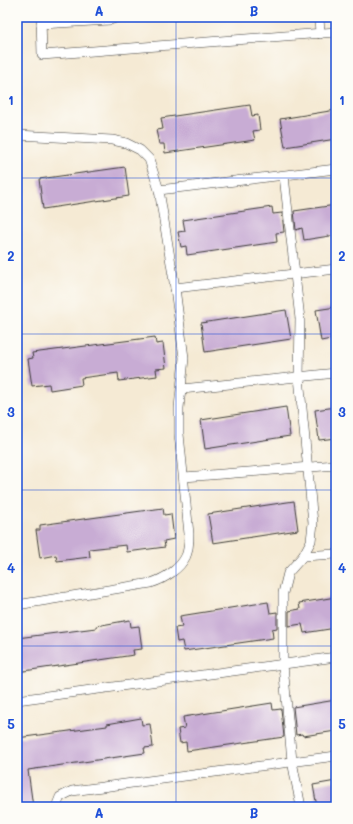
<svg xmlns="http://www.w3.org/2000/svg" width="353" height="824" font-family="Mali,sans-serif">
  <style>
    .building { fill: #c8acd4 }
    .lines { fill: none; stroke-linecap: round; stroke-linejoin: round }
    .lane-casing { stroke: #3d3b38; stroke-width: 10 }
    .lane { stroke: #fff; stroke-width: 9 }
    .grid { fill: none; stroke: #1d4ed8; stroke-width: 1; stroke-opacity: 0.55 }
    .neatline { fill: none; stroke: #1d4ed8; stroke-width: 1.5 }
    .grid-label { font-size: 13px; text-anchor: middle; font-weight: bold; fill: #1d4ed8 }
  </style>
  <rect width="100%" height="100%" fill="#fdfcf7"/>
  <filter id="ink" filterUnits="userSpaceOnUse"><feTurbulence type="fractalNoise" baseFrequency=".025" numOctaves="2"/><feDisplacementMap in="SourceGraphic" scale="8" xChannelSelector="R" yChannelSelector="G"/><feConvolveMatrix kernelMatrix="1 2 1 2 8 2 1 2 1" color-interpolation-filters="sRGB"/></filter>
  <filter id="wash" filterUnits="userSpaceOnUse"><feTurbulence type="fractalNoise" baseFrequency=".012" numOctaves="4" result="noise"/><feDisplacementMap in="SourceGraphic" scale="16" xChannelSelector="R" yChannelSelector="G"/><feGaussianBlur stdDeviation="0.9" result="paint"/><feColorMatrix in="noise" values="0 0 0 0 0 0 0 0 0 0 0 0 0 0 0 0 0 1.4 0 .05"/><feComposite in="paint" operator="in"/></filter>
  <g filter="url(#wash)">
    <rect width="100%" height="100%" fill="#f5ead4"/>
    <g id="blocks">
      <g class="building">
        <path d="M250 105 252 116 258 115 260 130 253 131 255 140 165 153 164 144H159L156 130 163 129 161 118Z"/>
        <path d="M336 110V139L285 147 280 119Z"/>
        <path d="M125 167 129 196 43 209 39 179Z"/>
        <path d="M336 205V235L304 240 302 228 296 230 294 211Z"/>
        <path d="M272 207 273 214 282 213 284 232 276 233 277 242 187 255 186 246 181 247 178 232 185 231 183 220Z"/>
        <path d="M336 307V338L321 341 316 310Z"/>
        <path d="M286 310 291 339 205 352 201 323Z"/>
        <path d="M155 337 156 344 163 343 166 368 156 369 157 376 119 381 118 373 81 378 82 385 50 390 49 384 32 386 28 359 33 358 32 353Z"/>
        <path d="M286 407 290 436 205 449 201 420Z"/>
        <path d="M336 407V438L319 440 315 410Z"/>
        <path d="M294 501 298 530 213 543 208 514Z"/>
        <path d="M163 508 164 515 171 514 174 539 164 541 165 547 127 552 126 545 89 549 90 557 57 561 56 555 40 558 36 530H40V525Z"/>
        <path d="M336 597V628L304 633 302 624 289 626V611L300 609 299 603Z"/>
        <path d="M268 602 270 613 277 612V628L272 629 273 638 184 651 182 641 177 642 175 628 182 627 180 616Z"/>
        <path d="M130 620 131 627 139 626 142 649 133 650 134 655 17 672V638L96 628V626Z"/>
        <path d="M336 700V731L303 736 302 734 296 735 293 707Z"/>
        <path d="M272 703 273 710 281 709 284 737 187 751 186 742 180 743 178 729 185 728 183 717Z"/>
        <path d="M141 718 142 725 150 724 153 747 144 748 145 753 28 770 33 807H17V738L107 726V724Z"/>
        <path d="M336 781V807H317L313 785Z"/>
      </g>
    </g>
  </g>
  <g filter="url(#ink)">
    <use href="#blocks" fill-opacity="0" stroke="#3d3b38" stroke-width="1"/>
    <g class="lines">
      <g class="lane-casing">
        <g id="lane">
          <path d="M41 17 42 55 336 32"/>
          <path d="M319 17 320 34"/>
          <path d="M41 24 110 20 118 17"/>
          <path d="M17 135 112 140 126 143 140 150 149 159 159 190 175 288 184 358 179 408V434L189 534C189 542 189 549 186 556 180 569 164 579 151 583L17 605"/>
          <path d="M284 176 300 319 299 377 313 523 311 541 303 556 288 573 283 593V665L292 761 301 807"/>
          <path d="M159 190 336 169"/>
          <path d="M175 288 336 269"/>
          <path d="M182 389 336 373"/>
          <path d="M184 477 336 465"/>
          <path d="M303 556 336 554"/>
          <path d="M17 700 336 657"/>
          <path d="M56 807 60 797 72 791 336 756"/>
        </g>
      </g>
      <use href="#lane" class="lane"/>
    </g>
  </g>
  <path class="grid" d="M176 17V807M17 178H336M17 334H336M17 490H336M17 646H336"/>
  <rect width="353" height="824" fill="none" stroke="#fdfcf7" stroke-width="44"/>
  <rect x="22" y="22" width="309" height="780" class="neatline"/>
  <g class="grid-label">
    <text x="99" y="16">A</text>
    <text x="254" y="16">B</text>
    <text x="11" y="105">1</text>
    <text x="342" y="105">1</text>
    <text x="11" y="261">2</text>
    <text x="342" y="261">2</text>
    <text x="11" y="417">3</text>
    <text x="342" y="417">3</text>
    <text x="11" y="573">4</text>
    <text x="342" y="573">4</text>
    <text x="11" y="729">5</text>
    <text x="342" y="729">5</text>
    <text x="99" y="818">A</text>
    <text x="254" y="818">B</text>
  </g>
</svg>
